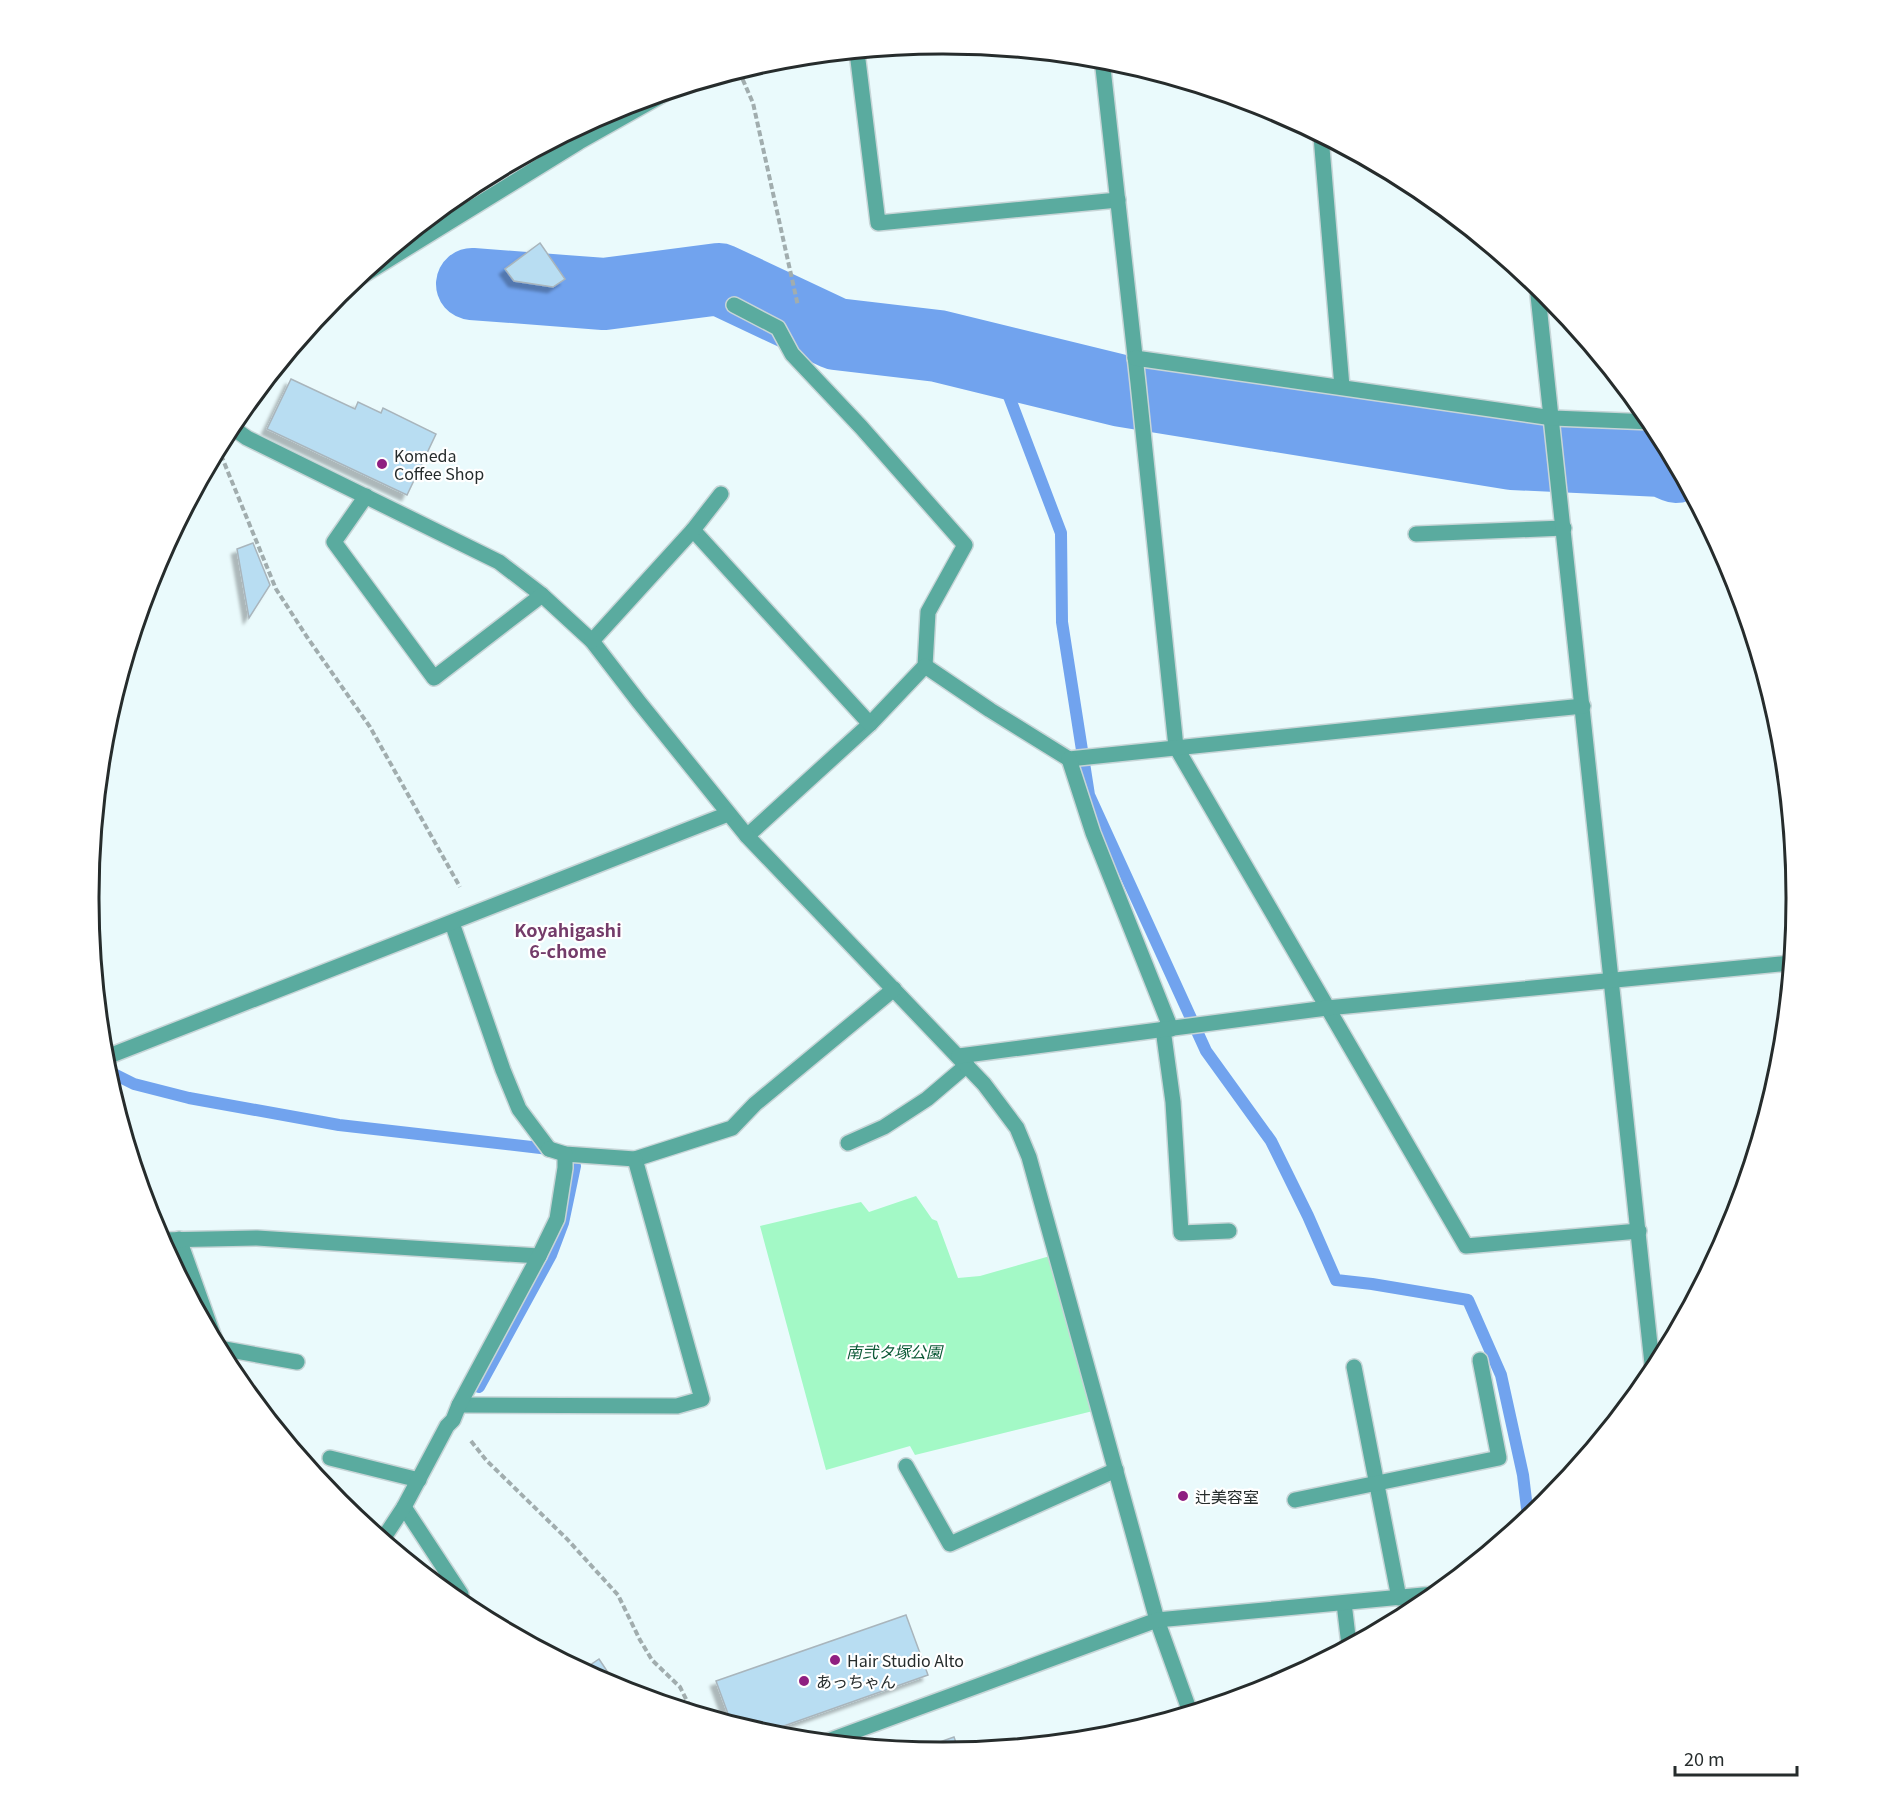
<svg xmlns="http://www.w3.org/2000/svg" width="1885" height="1796" font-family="Georgia,'Noto Sans JP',serif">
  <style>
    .green { fill: #a3f9c6 }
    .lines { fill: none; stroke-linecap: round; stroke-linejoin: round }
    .stream { stroke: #71a3ee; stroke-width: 12 }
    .river { stroke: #71a3ee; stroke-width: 72 }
    .building { fill: #b8ddf2; stroke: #a9b5bc; stroke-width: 1.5; filter: url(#shadow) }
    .service-casing { stroke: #c7d5d7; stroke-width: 18 }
    .minor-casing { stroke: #c7d5d7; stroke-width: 18 }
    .tertiary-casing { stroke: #c7d5d7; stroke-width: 18 }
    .path { stroke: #a1adae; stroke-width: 4; stroke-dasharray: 6 3; stroke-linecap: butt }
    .service { stroke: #5aab9f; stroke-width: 15 }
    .minor { stroke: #5aab9f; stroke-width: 15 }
    .tertiary { stroke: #5aab9f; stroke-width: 15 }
    .poi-dot { fill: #8f1f81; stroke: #fff; stroke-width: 2 }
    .labels { text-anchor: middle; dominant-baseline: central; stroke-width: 4.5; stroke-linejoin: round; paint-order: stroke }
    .poi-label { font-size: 16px; fill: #262c2c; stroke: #fff; text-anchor: start }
    .park-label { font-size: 16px; font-style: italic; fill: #0b5936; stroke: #fff }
    .neighbourhood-label { font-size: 18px; font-weight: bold; fill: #743c6a; stroke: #fff }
    .rim { fill: none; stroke: #262c2c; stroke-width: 3 }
  </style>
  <defs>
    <filter id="shadow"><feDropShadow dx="-5.5" dy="5.5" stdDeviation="1.5" flood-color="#0004"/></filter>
  </defs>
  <rect width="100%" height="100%" fill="#eafafc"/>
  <path class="green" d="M916 1196 932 1219 937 1221 958 1278 980 1276 1050 1256 1093 1411 915 1455 910 1446 826 1470 760 1226 861 1202 869 1212Z"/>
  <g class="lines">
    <g class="stream">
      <path d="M996 362 1061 533 1062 622 1089 795 1206 1051 1271 1141 1308 1216 1336 1280 1372 1284 1468 1300 1501 1375 1523 1475 1528 1517"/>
      <path d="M106 1070 134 1084 189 1098 339 1125 549 1149"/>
      <path d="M479 1387 551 1255 563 1223 575 1166"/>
    </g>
    <path class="river" d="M472 284 604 294 719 279 836 334 938 346 1122 391 1512 454 1662 461 1676 467"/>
  </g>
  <g class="building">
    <path d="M540 243 565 279 553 287 514 281 505 269Z"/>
    <path d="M291 379 355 409 358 402 381 413 383 408 436 434 407 495 267 429Z"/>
    <path d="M253 543 270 585 249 618 237 549Z"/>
    <path d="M906 1615 928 1675 764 1733 731 1722 716 1681Z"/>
    <path d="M599 1659 619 1689 583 1670Z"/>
    <path d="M954 1737 959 1751 942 1752 917 1750Z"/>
  </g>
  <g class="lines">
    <g class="service-casing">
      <g id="service">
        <path d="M1416 534 1564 528"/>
        <path d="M452 923 503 1070 519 1109 549 1149"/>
        <path d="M1163 1029 1173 1102 1181 1233 1229 1231"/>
        <path d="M848 1143 884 1127 927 1099 967 1065"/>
        <path d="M179 1239 215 1340"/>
        <path d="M219 1348 297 1362"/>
        <path d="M330 1458 419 1480"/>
        <path d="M906 1466 950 1544 1116 1470"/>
      </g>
    </g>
    <g class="minor-casing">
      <g id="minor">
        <path d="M857 52 878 223 1118 200"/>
        <path d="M1102 59 1138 383 1176 747 1466 1246 1639 1231"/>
        <path d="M1321 136 1342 387"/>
        <path d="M1537 286 1653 1373"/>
        <path d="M734 305 778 328 792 354 861 427 965 545 928 612 925 666 870 724 747 836"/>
        <path d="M1135 358 1553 418 1652 422"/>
        <path d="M230 426 247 438 499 562 542 595 592 641 639 702 747 836 984 1084 1017 1128 1029 1157 1157 1620 1190 1712"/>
        <path d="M366 496 334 542 434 678 542 595"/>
        <path d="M693 530 870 724"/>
        <path d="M592 641 693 530 721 494"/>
        <path d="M925 666 990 710 1069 759 1583 706"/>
        <path d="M1069 759 1093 833 1171 1029"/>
        <path d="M959 1056 1327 1008 1791 963"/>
        <path d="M104 1058 728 814"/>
        <path d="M549 1149 565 1154 635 1159 732 1128 755 1104 894 989"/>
        <path d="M161 1240 257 1238 539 1256"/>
        <path d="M1354 1367 1399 1598"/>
        <path d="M459 1405 677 1406 702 1399 635 1159"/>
        <path d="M1295 1500 1499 1458 1480 1360"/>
        <path d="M404 1507 461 1594"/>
        <path d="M383 1539 404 1507 447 1426 453 1420 459 1405 539 1256 557 1219 565 1168V1154"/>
        <path d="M1344 1603 1349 1645"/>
        <path d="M828 1741 1157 1620 1434 1594"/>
      </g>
    </g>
    <g class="tertiary-casing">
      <path id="tertiary" d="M357 279 579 142 666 93"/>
    </g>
    <g class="path">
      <path d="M739 71 753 103 798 306"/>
      <path d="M221 455 276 589 307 637 370 727 460 887"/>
      <path d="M471 1441 486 1460 567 1539 618 1595 640 1640 652 1660 680 1687 692 1711"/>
    </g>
    <use href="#service" class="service"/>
    <use href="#minor" class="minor"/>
    <use href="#tertiary" class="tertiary"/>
  </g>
  <g class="poi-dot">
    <circle cx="382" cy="464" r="6"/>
    <circle cx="1183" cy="1496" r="6"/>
    <circle cx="835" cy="1660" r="6"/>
    <circle cx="804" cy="1681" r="6"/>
  </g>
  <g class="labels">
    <g class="poi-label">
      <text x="394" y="455">Komeda<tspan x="394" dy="18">Coffee Shop</tspan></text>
      <text x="1195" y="1496">辻美容室</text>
      <text x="847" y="1660">Hair Studio Alto</text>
      <text x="816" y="1681">あっちゃん</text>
    </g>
    <g class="park-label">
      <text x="894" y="1351">南弐タ塚公園</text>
    </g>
    <g class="neighbourhood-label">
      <text x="568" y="929">Koyahigashi<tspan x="568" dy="21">6-chome</tspan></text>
    </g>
  </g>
  <path d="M0 0H1885V1796H0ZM942 54H943A843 843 0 0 1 1786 897V899A843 843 0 0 1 943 1742H942A843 843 0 0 1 99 899V897A843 843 0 0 1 942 54Z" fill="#fff" fill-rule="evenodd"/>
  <path class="rim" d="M942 54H943A843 843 0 0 1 1786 897V899A843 843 0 0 1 943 1742H942A843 843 0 0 1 99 899V897A843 843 0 0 1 942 54Z"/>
  <path d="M1675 1766v9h122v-9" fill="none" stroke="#262c2c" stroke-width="3"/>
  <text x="1684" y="1766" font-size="18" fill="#262c2c" stroke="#ffffff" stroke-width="4.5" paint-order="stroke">20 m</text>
</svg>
